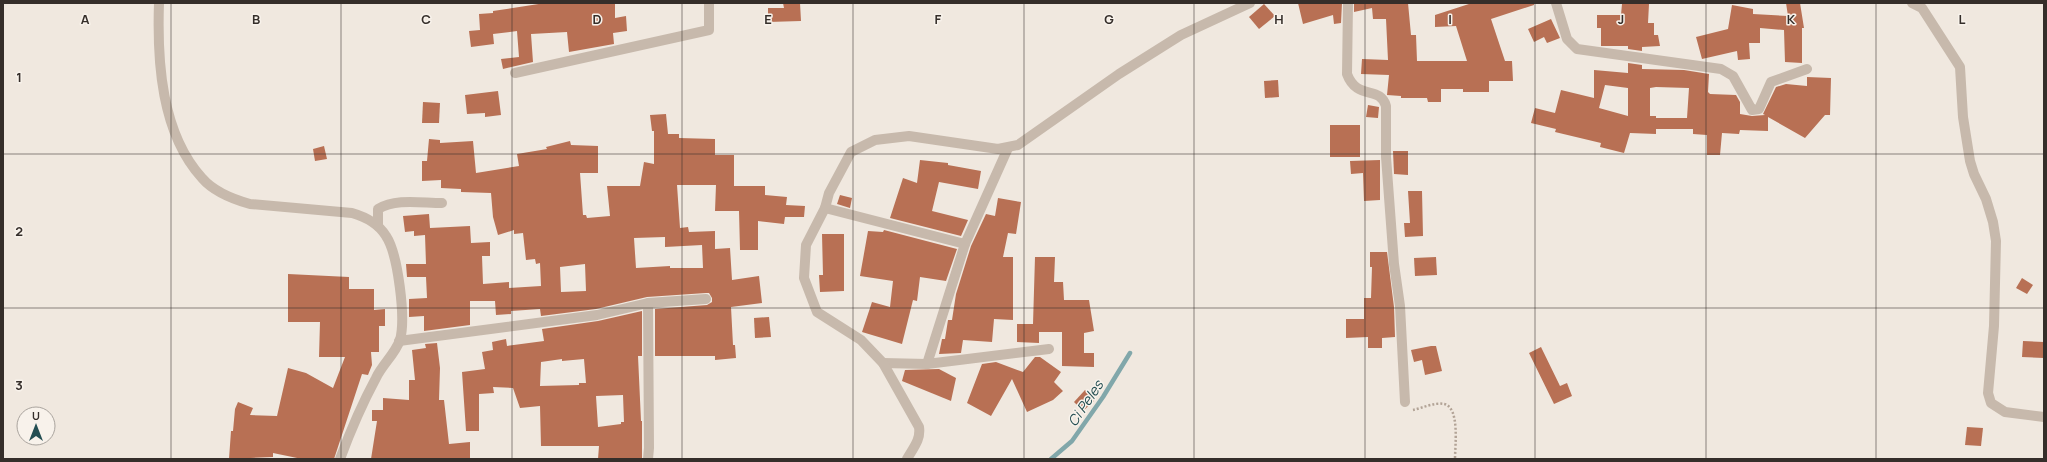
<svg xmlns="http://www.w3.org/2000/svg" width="2047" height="462" font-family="Manrope,sans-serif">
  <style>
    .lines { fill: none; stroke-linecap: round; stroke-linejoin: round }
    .stream { stroke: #81a7aa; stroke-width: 4.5 }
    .building { fill: #b87054; fill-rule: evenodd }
    .path { stroke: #b2a396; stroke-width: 2.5; stroke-dasharray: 2 2; stroke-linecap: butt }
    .minor { stroke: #c7b9ac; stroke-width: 10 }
    .grid { fill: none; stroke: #352e2a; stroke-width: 1; stroke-opacity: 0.55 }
    .labels { text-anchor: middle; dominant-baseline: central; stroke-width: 3; stroke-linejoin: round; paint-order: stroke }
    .water-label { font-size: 14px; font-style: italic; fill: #244e52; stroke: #f8f2eb }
    .grid-label { font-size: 13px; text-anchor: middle; font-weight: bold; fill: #352e2a; stroke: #f8f2eb; stroke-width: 3; stroke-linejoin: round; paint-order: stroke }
  </style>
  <rect width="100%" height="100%" fill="#f0e8df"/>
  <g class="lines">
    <path class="stream" d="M1051 459 1072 441 1103 397 1130 353"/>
  </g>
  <g class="building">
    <path d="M545 3H615V18L626 16 627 31 613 33 614 44 569 52 567 32 531 34 533 62 503 69 501 59 519 57 517 31 493 34 494 44 471 47 469 31 480 30 479 14 493 13V11Z"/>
    <path d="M783 3H800L801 21 768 22V8H784Z"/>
    <path d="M1298 3H1342L1341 23 1334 24 1333 15 1303 24Z"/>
    <path d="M1354 3H1372V5V3H1408L1411 35H1416L1417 61H1467L1456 26 1435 27V15L1472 3H1534V5L1491 19 1505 61H1512L1513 81H1489V92H1463V89H1441V102H1428L1427 98H1401V96L1387 95 1389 75 1361 74 1362 59 1388 60 1386 19H1373L1372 8 1354 12Z"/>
    <path d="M1786 3H1800L1804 28H1802V63L1785 62 1784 30 1760 28V43H1749L1750 59 1738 60 1737 51 1702 59 1696 37 1728 29 1732 5 1753 9V14L1788 16Z"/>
    <path d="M1264 4 1275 16 1259 29 1249 17Z"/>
    <path d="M1622 4H1649L1648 23H1654V35H1658L1660 46 1642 47V51L1628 49V46H1601V28H1597V15H1621Z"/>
    <path d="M1551 19 1560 38 1547 43 1544 37 1534 42 1528 29Z"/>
    <path d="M1628 63 1642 65V69L1684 70 1709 74 1708 92 1710 94 1736 95 1740 102V114L1752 116 1765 115 1763 114 1776 87 1786 84 1807 86V77L1831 78 1830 115H1825L1805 138 1768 117V131L1740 130 1739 134 1722 133 1720 155H1707V135L1693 134V129H1656V134L1630 133 1624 153 1600 147 1601 143 1555 132 1556 129 1531 123 1535 108 1555 113 1561 90 1594 98V70L1628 73ZM1605 85 1628 88V116L1599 108ZM1656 87 1689 88 1687 118H1656V116H1650V88Z"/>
    <path d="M1278 80 1279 97 1265 98 1264 81Z"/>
    <path d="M498 91 501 115 485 117V113L467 114 465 95Z"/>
    <path d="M423 102 440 103 439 123H422Z"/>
    <path d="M1368 105 1379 107 1378 118 1366 117Z"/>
    <path d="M666 114 668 134H679V138L715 139V155H734V186H765V195L787 197 786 205 805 206 804 217H785L784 224 758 221V250H740L739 211H715L716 185H677L680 228 688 227 689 232 715 231V249L730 248 732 280 759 276 762 303 731 307 733 345H735L736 358 715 360V356H655V309L707 305 712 302V298L709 293H706L647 297 596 309 541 316 540 309 511 311V314L496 315 495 301H470V325L424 331V316L409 317V299L427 298 426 277H407L406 264H426L425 235 414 236V231L405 232 403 216 429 214 430 228 470 226 471 243 490 242V256H482L483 284 509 282V288L541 286 540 263 536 264 535 259 526 260 523 233 514 234V230L498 235 493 217 491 193 461 192V189L441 188V180L422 181V161H427L429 139 440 140V143L473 141 476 173 519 166 517 154 547 149 546 147 570 141 571 145 598 146V173H580L583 215H586L587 218 610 216 607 186H640L644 162 654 164V131H652L650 115ZM665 237V247L702 245 703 268H670V266L636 268 634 238ZM585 264 586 291 561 292 560 267Z"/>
    <rect x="1330" y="125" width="30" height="32"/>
    <path d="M324 146 327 159 315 161 313 149Z"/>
    <path d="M1393 151H1408V175L1394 174Z"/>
    <path d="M920 160 948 163V165L981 171 978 189 939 182 932 211 968 220 961 236 890 218 903 178 917 183Z"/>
    <path d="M1380 160V200L1364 201 1363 173 1351 174 1350 161Z"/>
    <path d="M1408 191H1422L1423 236 1405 237 1404 223H1410Z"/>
    <path d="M840 195 852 198 850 208 837 204Z"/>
    <path d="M998 198 1021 202 1016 234 1008 233 1003 257H1013V320L994 319 992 342 963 340 961 353 939 354 942 339H945L948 320H952L956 294 971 246 986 214 995 216Z"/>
    <path d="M884 230 957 249 946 281 920 277 917 301 913 300 902 344 862 332 872 302 890 307 893 281 860 276 868 231 883 232Z"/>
    <path d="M822 234H844V291L820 292 819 275H823Z"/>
    <path d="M1370 252H1387L1394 307 1395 337 1382 338V348H1368V337L1346 338V319H1364V298H1371L1372 267H1370Z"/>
    <path d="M1035 257H1055L1054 282H1063L1064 300H1089L1094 331 1084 333V353H1094V367L1062 366V332H1039V343L1017 342V324H1033Z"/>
    <path d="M1436 257 1437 275 1415 276 1414 258Z"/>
    <path d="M288 274 349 277V289H374V310L385 309V326H379V352H371L372 365 368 375 362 374 334 459H302L273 453V457L229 459 231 431H233L235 409 238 402 253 408 250 415 277 416 288 368 306 373 333 388 345 357H319L320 322H288Z"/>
    <path d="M2022 278 2033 285 2027 294 2016 288Z"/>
    <path d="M642 311V356H638L641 421H642V459H598L599 446H541L540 406 520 408 513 388 493 387 494 393 479 394V431H466L462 372 485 369 482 352 493 350 492 342 506 339 507 346 544 341 542 329 598 321ZM562 359V361L584 359 586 383H579V385L540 386 541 362ZM623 395 624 422H621V424L598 427 596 396Z"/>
    <path d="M769 317 771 337 755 338 754 318Z"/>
    <path d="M2023 341 2044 342V358L2022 357Z"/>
    <path d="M437 343 440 368 439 400H444L449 444 470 442V459H371L377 421H372V410H383V398L409 400V380H415L412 350 426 348 425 344Z"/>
    <path d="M1431 346H1436L1442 371 1425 375 1422 360 1414 362 1411 350Z"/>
    <path d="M1541 347 1560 386 1567 383 1572 396 1554 404 1529 353Z"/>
    <path d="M1035 357H1040L1061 372 1054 382 1063 391 1053 400 1027 412 1012 379 991 416 967 403 982 364 996 362 1023 372Z"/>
    <path d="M939 369 956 378 951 401 902 381 905 370Z"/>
    <path d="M1085 390 1095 400 1083 411 1074 402Z"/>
    <path d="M1967 427 1983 428 1981 446 1965 445Z"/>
  </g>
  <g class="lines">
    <path class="path" d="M1413 410C1422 408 1435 402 1444 404 1460 407 1455 446 1455 459"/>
    <g class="minor">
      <path d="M159 3C157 61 161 133 202 178 214 192 232 199 250 204L352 213C366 217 378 223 386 236 398 254 406 318 400 340 395 354 382 365 376 378 362 404 350 432 340 459"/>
      <path d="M1348 3 1347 74C1357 101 1380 85 1386 106V157L1394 264 1400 306 1405 402"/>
      <path d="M1556 3 1567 39 1577 49 1721 69 1733 76 1752 110 1759 109 1771 82 1807 69"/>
      <path d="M1912 3 1922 8 1960 67 1963 117 1970 161 1974 174 1986 199 1993 222 1996 241 1994 326 1988 393 1991 403 2005 412 2044 417"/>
      <path d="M515 73 709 30V3"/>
      <path d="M825 208 965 244"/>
      <path d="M378 226V209C396 198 421 203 442 203"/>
      <path d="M399 341 597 315 648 303 706 299"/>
      <path d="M883 363 927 364 1049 349"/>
      <path d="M927 364 965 244 1008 148"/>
      <path d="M648 459 649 448 648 303"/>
      <path d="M907 459C913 448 921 440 919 427L883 363 861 340 817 312 804 278 806 245 825 208 829 193 851 152 875 140 909 136 998 149 1018 145 1119 74 1181 35 1250 3"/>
    </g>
  </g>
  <path class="grid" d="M171 3V459M341 3V459M512 3V459M682 3V459M853 3V459M1024 3V459M1194 3V459M1365 3V459M1535 3V459M1706 3V459M1876 3V459M3 154H2044M3 308H2044"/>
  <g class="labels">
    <g class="water-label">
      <text transform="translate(1085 403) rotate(-56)">Ci Peles</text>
    </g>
  </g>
  <g class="grid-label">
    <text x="85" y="24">A</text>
    <text x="256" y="24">B</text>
    <text x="426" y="24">C</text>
    <text x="597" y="24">D</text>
    <text x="768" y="24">E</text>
    <text x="938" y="24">F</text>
    <text x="1109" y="24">G</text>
    <text x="1279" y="24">H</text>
    <text x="1450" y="24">I</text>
    <text x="1621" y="24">J</text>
    <text x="1791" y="24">K</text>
    <text x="1962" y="24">L</text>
    <text x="19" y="82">1</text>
    <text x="19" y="236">2</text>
    <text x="19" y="390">3</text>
  </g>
  <rect width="2047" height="462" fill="none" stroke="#352e2a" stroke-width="8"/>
  <g transform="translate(36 426)"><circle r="19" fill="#f8f2eb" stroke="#aaa49e"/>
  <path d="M0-3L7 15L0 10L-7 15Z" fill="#244e52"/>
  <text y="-6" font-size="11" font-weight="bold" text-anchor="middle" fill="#352e2a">U</text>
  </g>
</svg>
